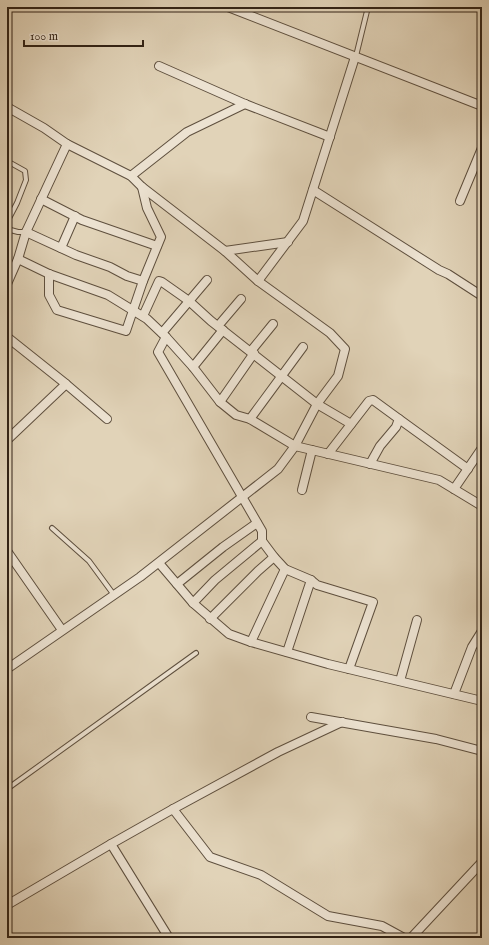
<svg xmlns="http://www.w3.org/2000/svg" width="489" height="945" font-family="'IM FELL English',serif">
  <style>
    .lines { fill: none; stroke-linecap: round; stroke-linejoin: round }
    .lane-casing { stroke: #5e4f3e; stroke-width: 6 }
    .street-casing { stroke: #5e4f3e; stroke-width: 10 }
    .lane { stroke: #ece2d1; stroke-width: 4 }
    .street { stroke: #ece2d1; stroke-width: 8 }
  </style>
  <rect width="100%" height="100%" fill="#e1d3b8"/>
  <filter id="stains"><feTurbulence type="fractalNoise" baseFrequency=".005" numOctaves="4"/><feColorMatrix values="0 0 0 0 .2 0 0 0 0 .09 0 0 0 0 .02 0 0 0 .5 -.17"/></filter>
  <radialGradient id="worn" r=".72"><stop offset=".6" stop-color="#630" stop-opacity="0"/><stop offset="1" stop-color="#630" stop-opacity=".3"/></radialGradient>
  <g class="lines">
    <g class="lane-casing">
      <g id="lane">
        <path d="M356 56 368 7"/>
        <path d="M7 161 25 171 26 180 17 203 7 222"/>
        <path d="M7 229 18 232H26"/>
        <path d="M52 528 89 561 114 595"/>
        <path d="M7 789 196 653"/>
      </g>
    </g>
    <g class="street-casing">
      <g id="street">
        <path d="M228 7 482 106"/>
        <path d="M159 66 245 104 330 137"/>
        <path d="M7 107 44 128 67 144 131 176 142 187 225 251 258 281 330 333 345 349 338 376 317 404 295 446 278 469 140 577 7 669"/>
        <path d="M131 176 187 132 245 104"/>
        <path d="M313 190 439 270 448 274 482 296"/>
        <path d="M41 199 82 220 157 246"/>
        <path d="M460 201 482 148"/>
        <path d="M26 232 76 255 110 267 127 276 143 281"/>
        <path d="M61 248 75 216"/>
        <path d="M225 251 288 242"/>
        <path d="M18 259 49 274 108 295 147 319 166 337 193 367 220 402 236 415 250 419 295 446 439 480 482 506"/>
        <path d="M49 274V295L57 310 126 331 143 281 161 237 147 208 142 187"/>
        <path d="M258 281 303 221 355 57"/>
        <path d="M7 284 18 259 26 232 67 144"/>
        <path d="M143 316 159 281 162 282 189 301 211 321 317 404 351 424"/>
        <path d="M218 326 241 299"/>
        <path d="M162 333 207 280"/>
        <path d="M7 337 66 384 107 419"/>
        <path d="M166 337 158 352 262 531V541L274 557 285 569 311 580 317 585 373 602 349 669"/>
        <path d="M251 351 273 324"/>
        <path d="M193 367 223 330"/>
        <path d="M220 402 254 353"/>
        <path d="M250 419 303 347"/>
        <path d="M399 419 468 469"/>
        <path d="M7 440 66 384"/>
        <path d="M328 454 369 401 373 400 399 419 396 427 380 446 370 464"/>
        <path d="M454 489 482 448"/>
        <path d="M302 490 312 450"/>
        <path d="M7 551 62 630"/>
        <path d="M159 563 193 603 229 634 251 642 328 664 482 701"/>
        <path d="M177 584 223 547 257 523"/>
        <path d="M193 603 215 580 262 541"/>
        <path d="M210 619 258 571 274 557"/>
        <path d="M251 642 285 569"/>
        <path d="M287 652 311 580"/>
        <path d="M400 681 417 620"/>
        <path d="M454 694 472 647 482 631"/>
        <path d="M311 717 436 739 482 751"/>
        <path d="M173 809 210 857 261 875 328 916 382 926 404 938"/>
        <path d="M111 844 169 938"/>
        <path d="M7 905 111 844 173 809 278 752 342 722"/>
        <path d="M411 938 482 862"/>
      </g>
    </g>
    <use href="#lane" class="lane"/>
    <use href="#street" class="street"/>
  </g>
  <rect width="489" height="945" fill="none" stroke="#e1d3b8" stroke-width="24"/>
  <rect x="8" y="8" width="473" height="929" fill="none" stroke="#322316" stroke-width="2"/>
  <rect x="12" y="12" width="465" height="921" fill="none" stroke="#322316"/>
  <path d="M24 40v6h119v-6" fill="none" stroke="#322316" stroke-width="2"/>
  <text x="30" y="40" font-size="12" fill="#322316" stroke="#ece2d1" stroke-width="3" paint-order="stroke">100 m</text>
  <rect width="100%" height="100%" filter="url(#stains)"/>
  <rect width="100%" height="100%" fill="url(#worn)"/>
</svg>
